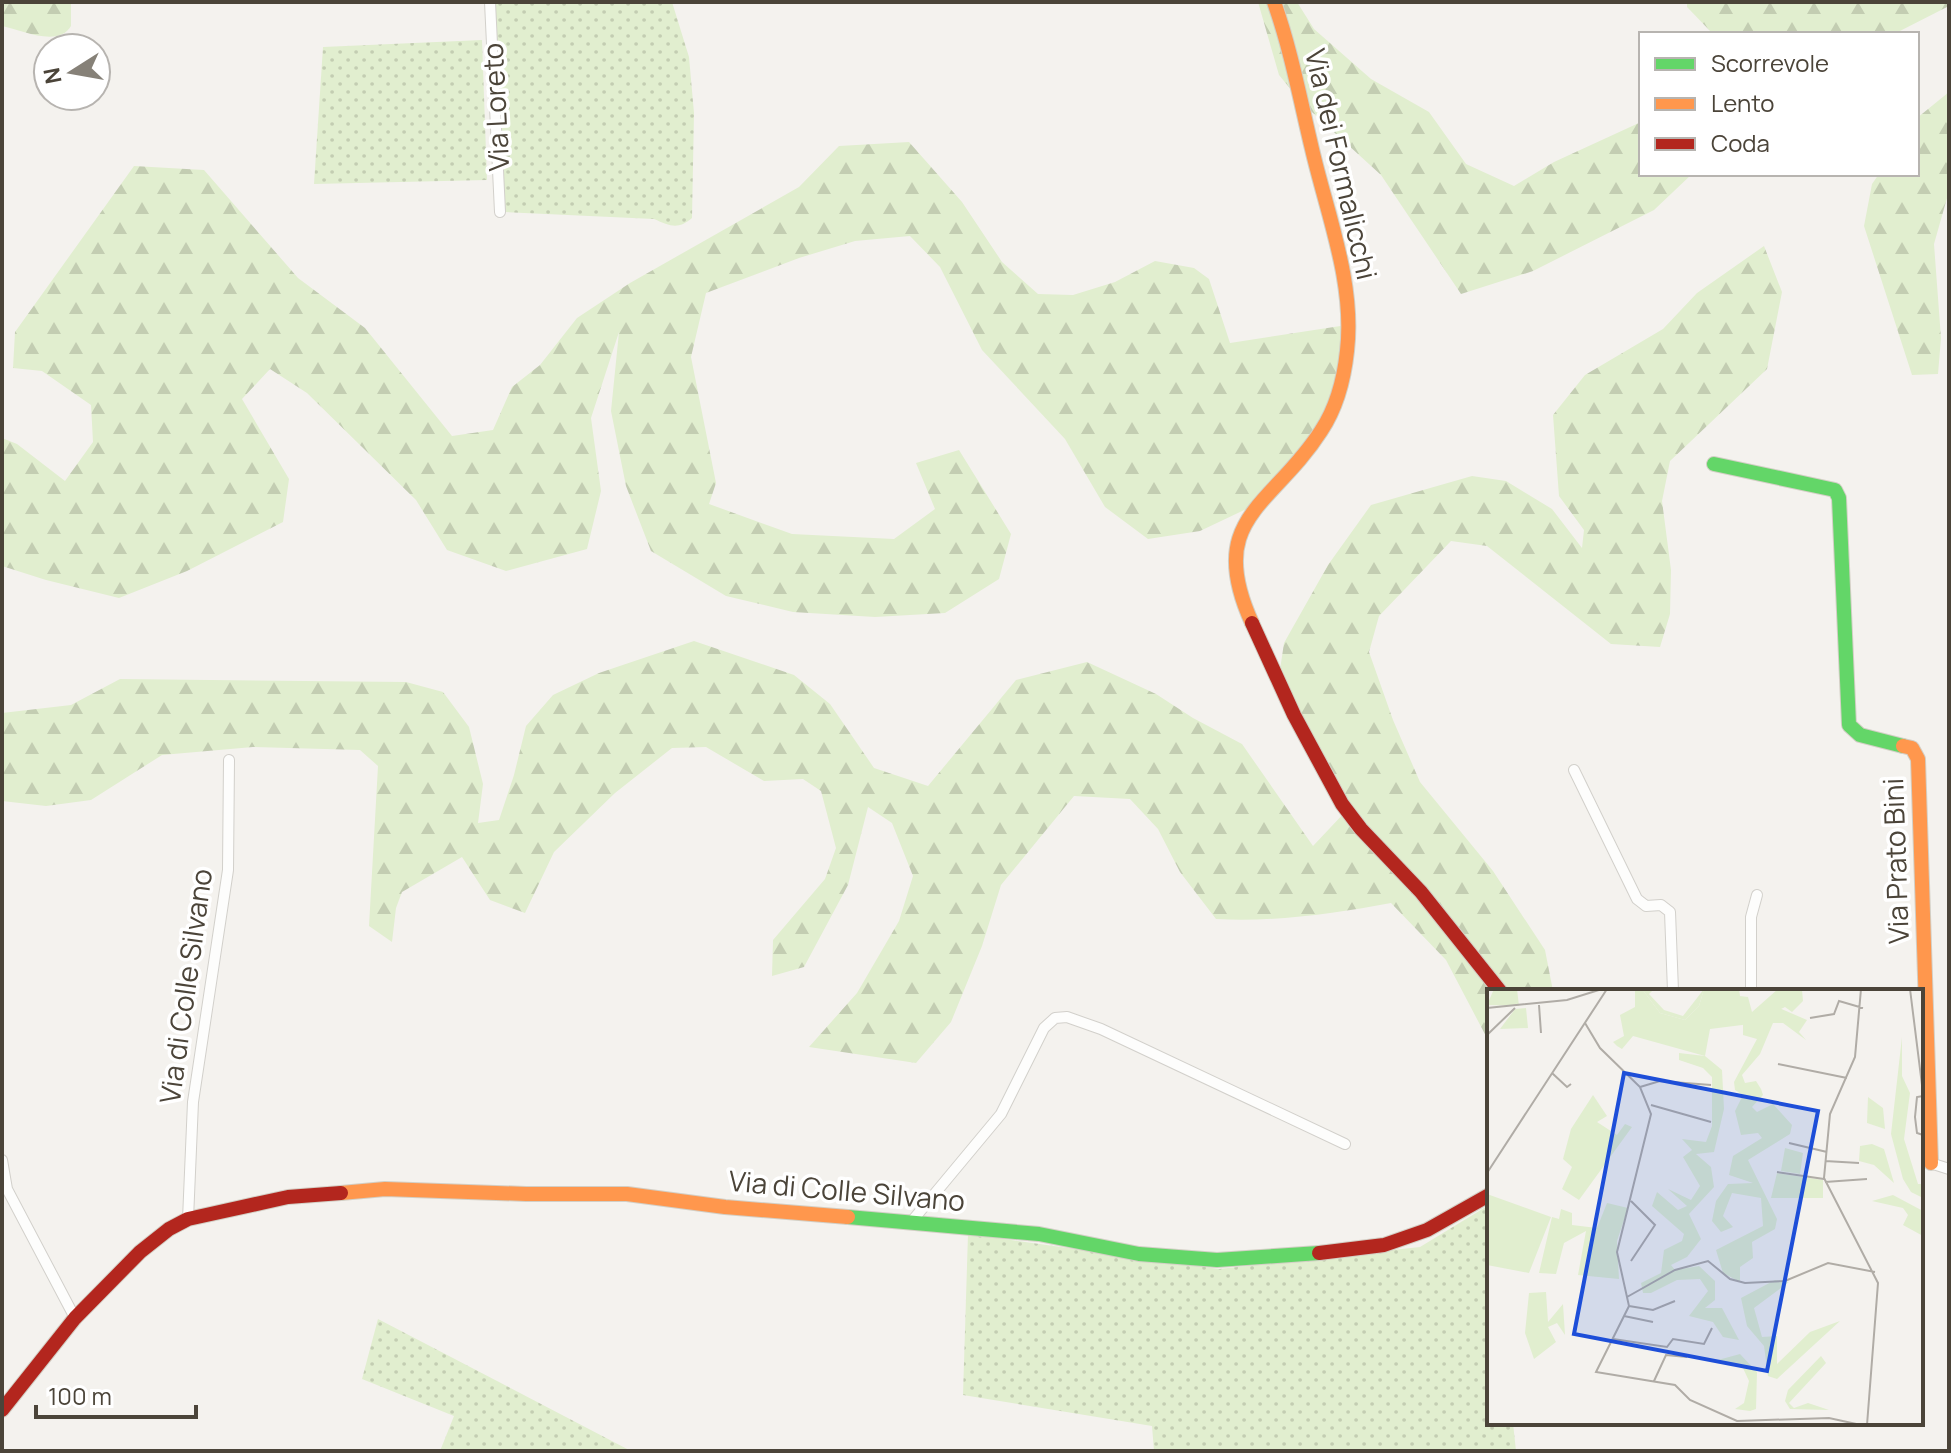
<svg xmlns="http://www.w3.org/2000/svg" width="1951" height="1453" font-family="Manrope,sans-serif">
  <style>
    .grass { fill: url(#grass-dots) }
    .forest { fill: url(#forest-firs) }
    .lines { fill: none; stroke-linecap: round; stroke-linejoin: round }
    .street-casing { stroke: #d2d0cb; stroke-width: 12 }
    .fast-casing { stroke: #d3cfc5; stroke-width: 16 }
    .slow-casing { stroke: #d3cfc5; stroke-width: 16 }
    .jam-casing { stroke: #d3cfc5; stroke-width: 16 }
    .street { stroke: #fdfdfc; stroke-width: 10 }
    .fast { stroke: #63d668; stroke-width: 14 }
    .slow { stroke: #ff974d; stroke-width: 14 }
    .jam { stroke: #b3261e; stroke-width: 14 }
    .labels { text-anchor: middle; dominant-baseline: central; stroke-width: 7; stroke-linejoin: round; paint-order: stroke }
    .street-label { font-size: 28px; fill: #4b4439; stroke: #fff }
    .inset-road { fill: none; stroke: #b0aca6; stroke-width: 2 }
    .view { fill: #1d4ed8; fill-opacity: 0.15; stroke: #1d4ed8; stroke-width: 4 }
    .inset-edge { fill: none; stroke: #4b4439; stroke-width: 4 }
  </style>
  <defs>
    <pattern id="grass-dots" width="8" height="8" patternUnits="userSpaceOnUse" patternTransform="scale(2)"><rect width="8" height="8" fill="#e1eecf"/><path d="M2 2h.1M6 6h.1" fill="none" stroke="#c3cdb2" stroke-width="1.8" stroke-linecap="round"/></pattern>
    <pattern id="forest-firs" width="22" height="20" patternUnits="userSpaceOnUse" patternTransform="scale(2)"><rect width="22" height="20" fill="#e1eecf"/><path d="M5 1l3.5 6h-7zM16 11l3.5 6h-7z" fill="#c3cdb2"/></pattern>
  </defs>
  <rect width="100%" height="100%" fill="#f4f2ee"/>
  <g class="grass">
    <path d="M493 2H672L689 57 694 113 692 218C678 230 670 226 654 219L505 212Z"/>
    <path d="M482 40 487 180 314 184 323 47Z"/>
    <path d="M1489 1205V1423H1513L1516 1451H1154L1152 1426 963 1395 968 1234 1219 1269 1420 1247Z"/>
    <path d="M378 1319 631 1451H440L454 1416 362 1379Z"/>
  </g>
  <g class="forest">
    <path d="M2 2H71V26C58 48 22 30 2 26Z"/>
    <path d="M1258 2H1297L1314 29 1371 79 1429 112 1466 164 1514 186 1554 162 1641 122V174H1692L1654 210 1533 271 1461 294 1381 175 1302 103 1279 75Z"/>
    <path d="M1687 2H1949V6L1894 34H1713L1687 7Z"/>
    <path d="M1949 92V191L1934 244 1941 338 1938 374 1912 375 1864 226 1872 184 1879 174H1917V118Z"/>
    <path d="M909 142 962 202 1002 262 1038 294 1073 295 1115 282 1155 261 1194 268 1209 279 1230 343 1347 325 1336 401 1259 503 1200 531 1148 539 1105 507 1065 439 982 350 940 267 910 236 855 241 799 258 706 293 691 357 716 483 709 504 792 534 894 539 935 509 916 463 959 450 1011 534 999 579 945 613 875 617 793 612 726 596 651 551 626 486 611 411 619 332 591 418 601 491 587 549 506 571 447 550 416 500 307 393 270 369 242 399 289 479 283 522 187 571 119 598 46 580 2 566V438L17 444 65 481 93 442 91 405 42 371 13 368 15 332 134 166 204 170 298 278 365 328 452 436 493 430 512 387 540 365 577 318 630 283 799 187 839 146Z"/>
    <path d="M1764 246 1782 292 1767 369 1670 461 1662 501 1671 570 1670 614 1660 647 1611 644 1487 546 1451 541 1379 616 1369 652 1393 720 1420 782 1493 871 1545 950 1553 991H1489L1488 1040 1446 960 1391 903C1332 914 1276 922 1216 919L1180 872 1158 829 1130 799 1074 796 1001 885 982 946 951 1022 916 1063 809 1047 857 993 899 921 913 876 892 823 868 807 848 885 804 967 772 976 773 940 825 879 836 848 821 791 803 779 764 781 706 747 672 748 615 793 554 852 525 913 490 900 462 857 402 892 396 908 392 942 369 926 378 766 360 750 253 747 162 755 91 800 46 806 2 801V713L71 705 120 679 406 682 443 692 469 727 483 784 478 823 499 820 514 775 526 726 553 695 599 673 694 641 794 675 830 704 874 768 928 786 1016 680 1087 662 1156 694 1193 718 1242 744 1313 846 1346 811 1278 683 1284 643 1328 565 1371 505 1472 476 1506 481 1552 509 1582 548 1584 530 1559 496 1553 415 1585 375 1663 329 1697 293Z"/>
  </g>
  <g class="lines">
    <g class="street-casing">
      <g id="street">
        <path d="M490 2 500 212"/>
        <path d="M1574 770 1637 899 1646 906 1661 905 1670 912 1673 991"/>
        <path d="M1751 991V917L1757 895"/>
        <path d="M2 1160 7 1189 75 1318"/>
        <path d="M1921 1160 1949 1169"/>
        <path d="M188 1219 193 1102 228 870 229 760"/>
        <path d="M912 1221 1001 1114 1044 1028 1055 1018 1067 1017 1101 1029 1345 1144"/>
      </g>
    </g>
    <g class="fast-casing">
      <g id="fast">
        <path d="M1714 464 1835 490 1839 498 1849 725 1860 735 1903 746"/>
        <path d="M848 1217 1039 1234 1139 1254 1217 1260 1319 1253"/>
      </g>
    </g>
    <g class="slow-casing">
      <g id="slow">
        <path d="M1252 623C1204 518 1273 506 1321 431 1337 407 1344 379 1347 351 1355 283 1327 214 1312 149 1300 99 1291 50 1274 2"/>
        <path d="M1903 746 1912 748 1918 759 1931 1163"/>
        <path d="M341 1193 385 1189 526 1194H627L725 1207 848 1217"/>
      </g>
    </g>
    <g class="jam-casing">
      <g id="jam">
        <path d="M1252 623 1294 715 1342 804 1361 829 1421 892 1500 991"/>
        <path d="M1319 1253 1384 1245 1427 1230 1489 1195"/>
        <path d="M2 1410 75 1318 140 1252 169 1229 188 1219 288 1197 341 1193"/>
      </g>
    </g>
    <use href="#street" class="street"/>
    <use href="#fast" class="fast"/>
    <use href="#slow" class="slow"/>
    <use href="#jam" class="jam"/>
  </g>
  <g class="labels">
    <g class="street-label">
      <text transform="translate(495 107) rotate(-93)">Via Loreto</text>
      <text transform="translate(1342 164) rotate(77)">Via dei Formalicchi</text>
      <text transform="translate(1895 861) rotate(-92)">Via Prato Bini</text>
      <text transform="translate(185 986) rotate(-82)">Via di Colle Silvano</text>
      <text transform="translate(847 1190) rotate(5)">Via di Colle Silvano</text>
    </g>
  </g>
  <g transform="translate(1487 989)">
    <rect width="436" height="436" fill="#f4f2ee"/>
    <path d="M7 0H30L32 17 0 16ZM148 0H155L173 24 198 31 212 17 217 0H252L253 7 261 8 265 23 291 0 315 1 316 12 305 23 298 18 263 35 223 40 218 67 146 47 135 60 130 57 126 53 137 47 133 26 148 18ZM39 19 41 39 13 40 28 20ZM106 106 120 127 110 133 130 146 138 135 145 138 92 211 75 200 85 178 76 170 84 140ZM298 159 316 164 313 185 294 182ZM290 184 336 191V209H284ZM120 214 141 219 130 252 132 290 91 286 99 242 77 254 69 285 52 284 65 228 72 230 74 220 85 224V236L110 239ZM59 303 61 333 76 315 78 346 70 334 61 338 69 353 47 370 38 344 42 304Z" fill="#e1eecf"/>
    <path d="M167 0 162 5 177 21 196 27 217 0 212 17 198 31 173 24 155 0ZM290 18 320 31 312 43 319 51 296 34H286L273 65 255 86 258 94 269 92 274 100 276 106 265 118 270 123 286 115 305 136 303 145 261 171 290 230 288 240 265 253 266 269 253 278V293L236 284 229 261 276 237 274 209 245 204 236 227 246 238 234 243 225 232 229 212 241 195 266 194 242 186 246 167 275 149 271 144 254 146 248 122 256 106 248 101 247 93 270 50 256 46V35ZM415 48V87L423 104 417 150 431 195H436V209L424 203 416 190 404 145ZM192 64 218 67 235 81 237 120 227 163 209 165 224 178 227 198 202 225 214 250 200 268 184 276 188 281 212 277 228 292V311L218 319H235L252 351 236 348 226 333 202 327 221 302 213 290 190 291 164 304H156L154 294 174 284 177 261 195 252 197 245 165 217 170 203 191 221 200 217 181 200 204 211 213 197 196 168 205 161 195 150 219 153 225 137V88L216 79 192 71ZM381 108 396 119 398 140 380 134ZM385 155 397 160 407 194 387 176 372 172 373 157ZM0 205 64 228 42 284 0 276ZM406 206 436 222V247L416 236 421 226 416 219 385 212ZM288 291 302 293 267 319 275 348 290 347V375L323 343 353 332 290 390 281 387 277 357 260 337 254 309ZM253 365 270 383 269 420 263 422 248 420 257 414 262 392 255 377 231 371ZM334 367 339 374 302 414 307 419 321 414 342 421 303 420 298 412 301 401Z" fill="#e1eecf"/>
    <path class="inset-road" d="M374 0 368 68 343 125 337 189 391 294 380 436M423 0 436 104M52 16 54 44M0 19 80 11 115 0M323 29 347 25 352 12 376 19M98 34 113 59 153 98 164 125 130 263 142 317 109 383 188 396 203 411 250 432 342 429 374 436M0 46 28 19M291 75 360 89M65 84 80 98 84 95M153 98 173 92 224 96M436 107 430 108 428 128 430 144 436 146M164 116 224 133M302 154 340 163M338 172 372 174M290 183 337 190M0 184 120 0M338 193 380 190M144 272 168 236 144 212M140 308 188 281 221 272 243 290 258 294 298 292 341 274 388 283M142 317 166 321 188 312M137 327 166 333M126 350 180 358 186 350 217 355 225 339M167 392 179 366 200 368"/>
    <path class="view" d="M137 84 331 122 280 382 87 345Z"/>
    <rect width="436" height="436" class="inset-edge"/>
  </g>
  <rect width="1951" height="1453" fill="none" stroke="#4b4439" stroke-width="8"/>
  <rect x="1639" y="32" width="280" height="144" fill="#ffffff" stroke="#b7b4b0" stroke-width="2"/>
  <rect x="1655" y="58" width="40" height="12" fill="#63d668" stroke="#b7b4b0" stroke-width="2"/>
  <text x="1711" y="72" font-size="24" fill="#4b4439">Scorrevole</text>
  <rect x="1655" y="98" width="40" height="12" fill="#ff974d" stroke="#b7b4b0" stroke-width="2"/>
  <text x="1711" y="112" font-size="24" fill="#4b4439">Lento</text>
  <rect x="1655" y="138" width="40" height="12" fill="#b3261e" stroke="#b7b4b0" stroke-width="2"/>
  <text x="1711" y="152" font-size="24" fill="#4b4439">Coda</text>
  <g transform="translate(72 72) rotate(259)"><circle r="38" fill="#ffffff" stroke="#b7b4b0" stroke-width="2"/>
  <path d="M0-6L14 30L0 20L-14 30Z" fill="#868178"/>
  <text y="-12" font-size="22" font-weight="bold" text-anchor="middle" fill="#4b4439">N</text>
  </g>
  <path d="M36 1405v12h160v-12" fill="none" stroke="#4b4439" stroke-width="4"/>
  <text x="48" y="1405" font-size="24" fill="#4b4439" stroke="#ffffff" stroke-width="6" paint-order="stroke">100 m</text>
</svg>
